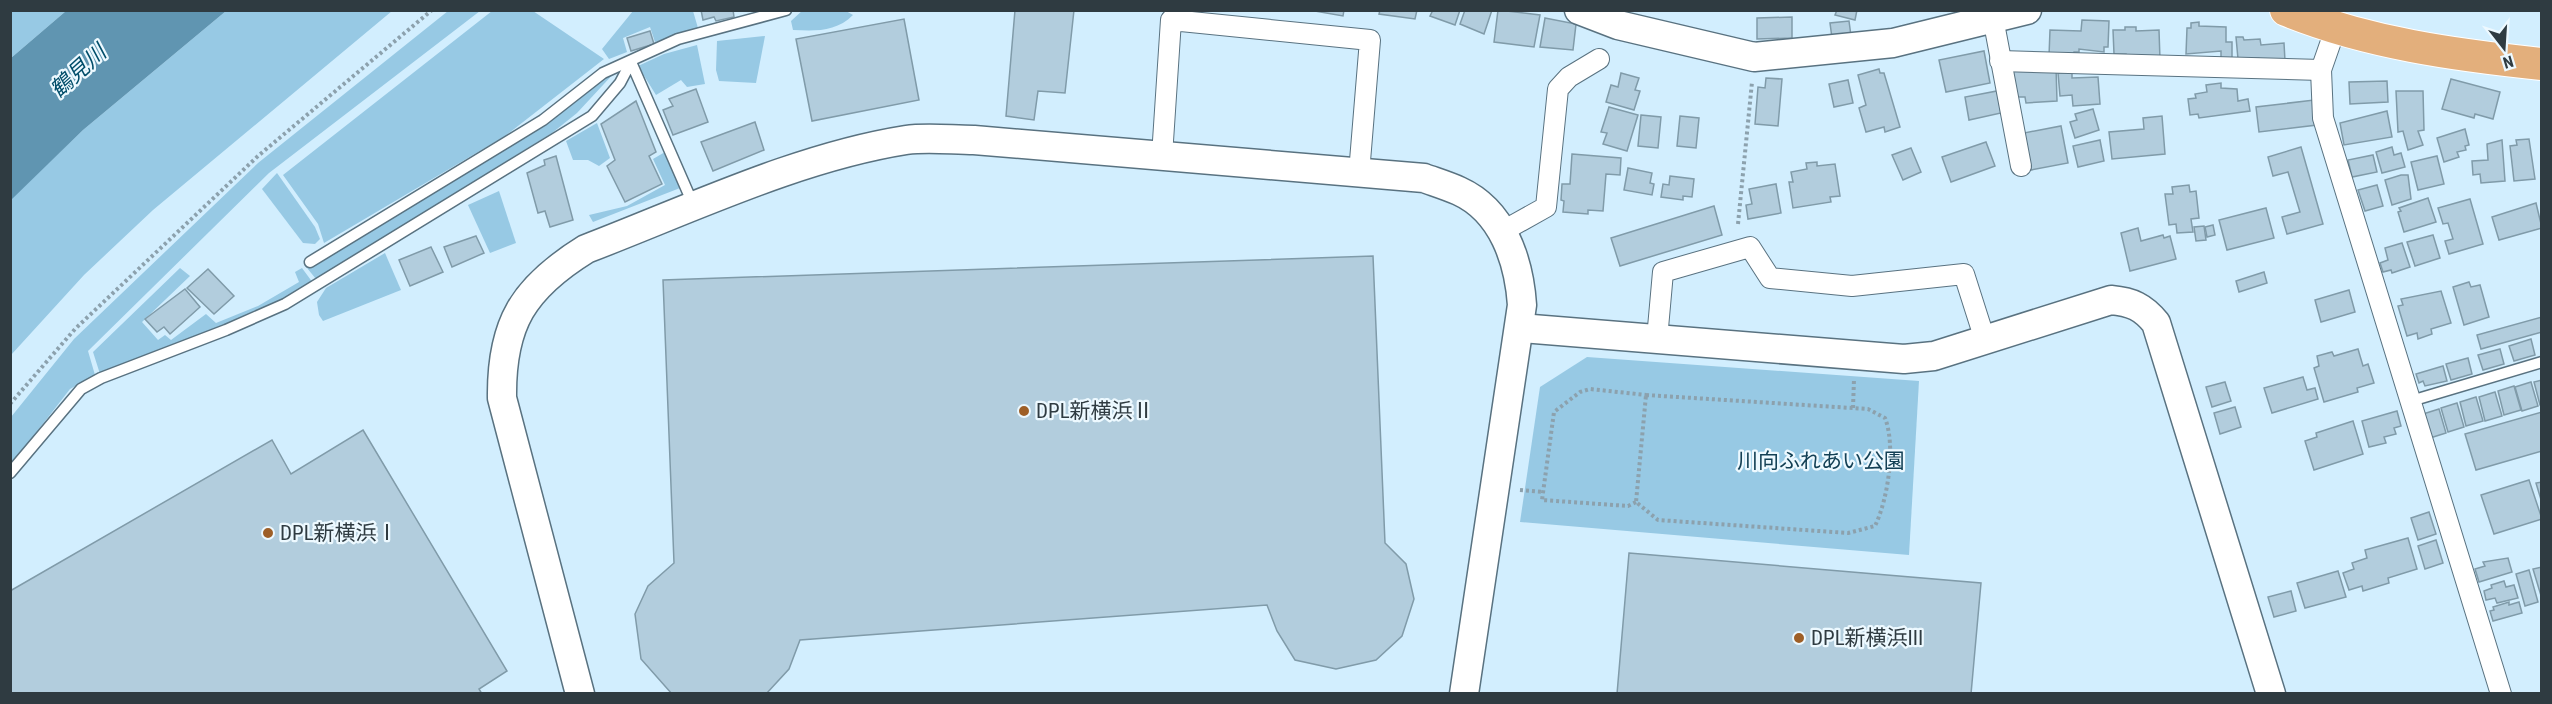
<svg xmlns="http://www.w3.org/2000/svg" width="2552" height="704" font-family="'Roboto Condensed','Noto Sans JP',sans-serif">
  <style>
    .green { fill: #97c9e4 }
    .water { fill: #6095b1 }
    .building { fill: #b2cddd; stroke: #809ba9; stroke-width: 1.5 }
    .lines { fill: none; stroke-linecap: round; stroke-linejoin: round }
    .lane-casing { stroke: #597280; stroke-width: 13 }
    .street-casing { stroke: #597280; stroke-width: 22 }
    .secondary-casing { stroke: #597280; stroke-width: 31 }
    .primary-casing { stroke: #fff; stroke-width: 34 }
    .path { stroke: #8ca1ad; stroke-width: 4; stroke-dasharray: 3 3; stroke-linecap: butt }
    .lane { stroke: #fff; stroke-width: 10 }
    .street { stroke: #fff; stroke-width: 20 }
    .secondary { stroke: #fff; stroke-width: 28 }
    .primary { stroke: #e3af7c; stroke-width: 32 }
    .poi-dot { fill: #9e5f27; stroke: #edf9ff; stroke-width: 2 }
    .labels { text-anchor: middle; dominant-baseline: central; stroke-width: 4.5; stroke-linejoin: round; paint-order: stroke }
    .poi-label { font-size: 21px; fill: #2f3b41; stroke: #edf9ff; text-anchor: start }
    .park-label { font-size: 21px; fill: #134055; stroke: #edf9ff }
    .water-label { font-size: 22px; font-style: italic; fill: #014d6a; stroke: #edf9ff }
  </style>
  <rect width="100%" height="100%" fill="#d2eefe"/>
  <g class="green">
    <path d="M803 10 846 11 853 15C836 32 816 31 793 30L791 21Z"/>
    <path d="M11 11H66L11 58Z"/>
    <path d="M226 11H392L153 210 84 275 11 355 10 200 83 130Z"/>
    <path d="M448 11H480L269 173 88 351 95 375 70 389 11 465V417L74 339 258 163Z"/>
    <path d="M492 11H533L604 59 505 136 324 243 318 224 283 175Z"/>
    <path d="M633 11H693L698 28 655 42 650 27 623 38 627 52 609 59 602 49Z"/>
    <path d="M765 36 756 83 719 81 716 70 717 41Z"/>
    <path d="M697 45 705 84 687 87 681 80 656 95 638 66 664 54Z"/>
    <path d="M616 71 577 113 552 133 316 279 307 268 549 122 595 82Z"/>
    <path d="M597 123 610 158 599 166 588 160H573L566 141Z"/>
    <path d="M665 152 680 188 593 222 589 215 627 206 665 185 653 159Z"/>
    <path d="M277 173 315 227 320 239 315 244 303 243 262 189Z"/>
    <path d="M499 191 516 243 490 253 468 205Z"/>
    <path d="M385 253 401 290 323 321 319 315 317 302 326 288Z"/>
    <path d="M180 268 190 276 142 322 158 340 165 335 171 340 206 314 216 323 258 306 299 282 295 272 302 268 313 283 260 312 100 374 93 352Z"/>
    <path d="M1587 357 1919 381 1909 555 1520 522 1540 387Z"/>
  </g>
  <path class="water" d="M66 11H226L83 130 11 200V58Z"/>
  <g class="building">
    <path d="M701 10H733L734 17 716 21 714 17 703 20Z"/>
    <path d="M1015 10H1074L1065 93 1038 91 1034 120 1006 116Z"/>
    <path d="M1309 10H1344L1343 16Z"/>
    <path d="M1380 10H1417L1415 19 1379 14Z"/>
    <path d="M1433 10H1460L1455 25 1430 16Z"/>
    <path d="M1465 10H1492L1484 34 1460 24Z"/>
    <path d="M1498 10 1540 15 1534 47 1494 42Z"/>
    <path d="M1837 10H1857L1855 20 1835 15Z"/>
    <path d="M1792 17V38L1757 39V18Z"/>
    <path d="M1545 18 1576 24 1573 50 1540 47Z"/>
    <path d="M904 19 919 100 812 121 796 39Z"/>
    <path d="M2082 20 2109 21 2108 47H2104V52L2079 49V52H2074L2073 57 2049 56 2050 30 2081 31Z"/>
    <path d="M1849 21 1851 36 1832 38 1830 23Z"/>
    <path d="M2199 22V26L2226 27V42H2232V59H2221V51L2186 54 2187 28H2191V23Z"/>
    <path d="M2125 27H2136V31L2159 30 2160 60 2126 61V54H2114L2113 30H2125Z"/>
    <path d="M650 31 654 44 631 51 627 38Z"/>
    <path d="M2236 37H2243L2244 40 2260 39 2261 45 2284 43 2285 61 2260 62 2259 58 2238 59Z"/>
    <path d="M1984 51 1990 83 1946 92 1939 60Z"/>
    <path d="M2056 67 2057 101 2026 103 2025 97H2013L2012 68Z"/>
    <path d="M1879 69 1880 73H1884L1900 127 1885 132 1884 127 1866 132 1859 108 1866 105 1858 75Z"/>
    <path d="M2072 72V78L2098 77 2100 104 2073 106 2072 95 2060 96 2058 73Z"/>
    <path d="M1621 73 1639 78 1635 90 1640 91 1634 110 1606 102 1611 85 1618 87Z"/>
    <path d="M1766 78 1782 79 1778 126 1755 124 1758 87 1765 88Z"/>
    <path d="M2451 79 2500 92 2493 119 2475 114 2474 118 2442 109Z"/>
    <path d="M1848 80 1853 103 1834 107 1829 84Z"/>
    <path d="M2387 81 2388 102 2350 104 2349 82Z"/>
    <path d="M2221 83V88L2237 89 2238 101 2248 99 2250 111 2199 118 2198 114 2190 115 2188 99 2196 98 2195 94 2207 92 2206 85Z"/>
    <path d="M696 89 708 122 673 135 663 110 673 106 669 99Z"/>
    <path d="M1997 91 2001 113 1969 120 1965 97Z"/>
    <path d="M2396 91H2423L2424 130 2418 131 2423 145 2408 150 2403 131 2398 132Z"/>
    <path d="M2314 100 2317 125 2259 132 2256 107Z"/>
    <path d="M636 101 656 152 649 156 662 184 625 202 607 166 615 160 601 124Z"/>
    <path d="M1609 107 1638 115 1627 151 1603 144 1607 133 1601 132Z"/>
    <path d="M2093 109 2099 130 2075 138 2070 122 2077 120 2075 114Z"/>
    <path d="M2387 111 2392 137 2344 145 2340 123Z"/>
    <path d="M1641 115 1661 117 1658 148 1638 146Z"/>
    <path d="M1680 116 1699 118 1696 148 1677 146Z"/>
    <path d="M2162 116 2165 154 2112 159 2109 132 2144 129 2143 118Z"/>
    <path d="M755 122 764 150 713 171 701 142Z"/>
    <path d="M2061 126 2068 163 2031 170 2024 133Z"/>
    <path d="M2465 129 2469 145 2465 146 2466 150 2457 152 2459 157 2444 162 2437 138Z"/>
    <path d="M2529 139 2535 179 2514 181 2510 146 2517 145 2516 140Z"/>
    <path d="M2100 140 2104 161 2078 167 2073 146Z"/>
    <path d="M2502 140 2505 181 2481 183 2480 174 2473 175 2472 161 2488 160 2487 144Z"/>
    <path d="M1986 142 1995 166 1951 182 1942 157Z"/>
    <path d="M2301 147 2323 224 2287 234 2282 217 2300 212 2288 172 2273 176 2268 157Z"/>
    <path d="M2392 147 2394 155 2401 153 2405 167 2382 173 2376 152Z"/>
    <path d="M1911 148 1921 172 1903 180 1892 155Z"/>
    <path d="M1572 154 1621 158 1620 175 1606 174 1603 211 1588 210V214L1563 212 1564 201 1561 200 1562 184H1570Z"/>
    <path d="M2373 155 2377 172 2352 177 2348 160Z"/>
    <path d="M556 156 573 220 550 227 545 211 538 213 527 173 545 165 544 160Z"/>
    <path d="M2437 156 2444 184 2418 190 2411 162Z"/>
    <path d="M1817 162V166L1835 164 1840 196 1830 197 1831 202 1793 208 1789 182H1793L1791 172 1807 169 1806 163Z"/>
    <path d="M1628 168 1652 173 1650 183 1654 184 1652 195 1624 190Z"/>
    <path d="M2401 175H2408L2411 199 2392 205 2385 180Z"/>
    <path d="M1670 176 1694 179 1692 197 1683 196V200L1661 197 1663 184 1669 185Z"/>
    <path d="M1776 184 1781 213 1748 219 1746 205 1752 204 1749 189Z"/>
    <path d="M2189 185 2190 192 2196 191 2199 218 2191 219 2193 232 2177 233 2176 224 2169 225 2165 194H2173L2172 187Z"/>
    <path d="M2377 185 2383 206 2365 211 2358 190Z"/>
    <path d="M2428 198 2436 222 2404 232 2398 212 2401 211 2399 208Z"/>
    <path d="M2470 199 2483 244 2449 254 2445 241 2453 239 2448 223 2443 224 2438 208Z"/>
    <path d="M2536 203 2542 228 2499 240 2492 217Z"/>
    <path d="M1714 206 1722 235 1620 266 1611 238Z"/>
    <path d="M2266 208 2274 238 2227 250 2219 220Z"/>
    <path d="M2213 225 2215 235 2207 237 2205 227Z"/>
    <path d="M2204 226 2206 240 2196 241 2194 227Z"/>
    <path d="M2138 228 2141 241 2163 235 2164 238 2170 236 2176 259 2130 271 2121 233Z"/>
    <path d="M2433 235 2440 258 2415 266 2407 242Z"/>
    <path d="M476 236 484 253 452 267 444 247Z"/>
    <path d="M2402 243 2410 267 2392 273 2391 270 2383 272 2380 263 2388 260 2385 248Z"/>
    <path d="M431 247 443 272 410 286 399 260Z"/>
    <path d="M1373 256 1385 543 1406 564 1414 599 1402 636 1376 660 1336 669 1295 660 1277 631 1267 605 800 640 789 669 766 694H672L641 659 635 614 648 586 674 563 663 280Z"/>
    <path d="M208 269 234 296 214 314 187 288Z"/>
    <path d="M2264 272 2267 283 2239 292 2236 281Z"/>
    <path d="M2469 282 2471 287 2480 285 2489 317 2464 325 2453 287Z"/>
    <path d="M185 289 200 307 170 334 164 327 157 332 145 319Z"/>
    <path d="M2349 290 2355 312 2321 322 2315 300Z"/>
    <path d="M2441 291 2451 323 2431 329 2432 334 2418 339 2417 333 2407 336 2398 306 2403 305 2401 299Z"/>
    <path d="M2542 317V332L2481 349 2477 335Z"/>
    <path d="M2531 339 2535 355 2514 361 2509 346Z"/>
    <path d="M2358 349 2363 366 2368 364 2374 383 2357 388 2358 392 2324 402 2314 368 2319 366 2317 356 2332 352 2334 356Z"/>
    <path d="M2500 349 2504 364 2483 370 2478 355Z"/>
    <path d="M2468 358 2472 374 2451 380 2446 364Z"/>
    <path d="M2443 366 2447 381 2425 386 2423 381 2419 383 2416 374Z"/>
    <path d="M2303 377 2307 390 2315 388 2318 399 2272 413 2264 388Z"/>
    <path d="M2542 380V405H2540L2534 382Z"/>
    <path d="M2225 382 2231 401 2212 407 2206 387Z"/>
    <path d="M2531 382 2538 406 2522 411 2515 387Z"/>
    <path d="M2514 386 2521 410 2504 415 2498 391Z"/>
    <path d="M2495 392 2502 416 2485 421 2479 397Z"/>
    <path d="M2476 397 2483 421 2466 426 2460 402Z"/>
    <path d="M2457 403 2464 427 2448 432 2441 408Z"/>
    <path d="M2235 407 2241 427 2220 434 2214 413Z"/>
    <path d="M2439 409 2446 433 2430 438 2423 414Z"/>
    <path d="M2397 411 2401 426 2394 428 2396 434 2384 437 2386 443 2369 447 2362 421Z"/>
    <path d="M2542 412V451L2476 470 2465 434Z"/>
    <path d="M2353 421 2363 454 2314 470 2305 441 2317 437 2316 433Z"/>
    <path d="M363 430 507 671 479 689 482 694H10V591L272 440 291 474Z"/>
    <path d="M2529 480 2542 519 2494 534 2481 495Z"/>
    <path d="M2542 482V503L2536 483Z"/>
    <path d="M2429 512 2436 534 2418 540 2411 518Z"/>
    <path d="M2408 538 2417 569 2388 578 2389 583 2363 591 2362 586 2349 590 2343 573 2354 569 2352 563 2367 558 2365 550Z"/>
    <path d="M2436 540 2443 563 2425 569 2418 546Z"/>
    <path d="M1629 553 1981 583 1971 694H1617Z"/>
    <path d="M2508 558 2512 572 2479 582 2475 569 2485 566 2483 562Z"/>
    <path d="M2542 567V599L2533 569Z"/>
    <path d="M2529 570 2538 602 2525 606 2516 574Z"/>
    <path d="M2338 571 2346 597 2305 608 2297 583Z"/>
    <path d="M2504 581 2506 587 2514 585 2518 598 2497 603 2495 598 2486 600 2484 591 2492 588 2491 585Z"/>
    <path d="M2291 591 2296 611 2274 617 2268 597Z"/>
    <path d="M2509 602V605L2519 602 2522 613 2493 621 2490 611 2494 610 2493 607Z"/>
  </g>
  <g class="lines">
    <g class="lane-casing">
      <g id="lane">
        <path d="M310 262 543 120 603 73 678 39 786 10"/>
        <path d="M2411 401 2542 362"/>
        <path d="M10 473 81 389 101 378 226 330 285 304 592 116 620 83 631 62 693 204"/>
      </g>
    </g>
    <g class="street-casing">
      <g id="street">
        <path d="M1993 18 2021 166"/>
        <path d="M2336 27 2321 70 2323 118 2501 694"/>
        <path d="M2000 61 2321 70"/>
        <path d="M1162 156 1171 20 1370 40 1359 173"/>
        <path d="M1503 231 1546 207 1558 89 1569 77 1599 59"/>
        <path d="M1657 339 1663 272 1750 247 1770 278 1852 286 1964 274 1985 340"/>
      </g>
    </g>
    <g class="secondary-casing">
      <g id="secondary">
        <path d="M1579 10 1618 25 1754 57 1893 43 2027 10"/>
        <path d="M1520 328 1904 359 1934 356 2111 300C2132 302 2143 307 2156 323L2271 694"/>
        <path d="M580 694 502 398C501 324 523 288 586 249 688 210 798 157 906 140 928 137 952 140 974 140L1424 178C1435 182 1448 186 1459 191 1503 211 1519 261 1522 305L1464 694"/>
      </g>
    </g>
    <g class="primary-casing">
      <path id="primary" d="M2286 10C2367 43 2455 55 2542 64"/>
    </g>
    <g class="path">
      <path d="M1738 224 1752 82"/>
      <path d="M1646 395 1868 409 1885 418C1896 446 1888 499 1875 526L1848 533 1658 520 1636 502Z"/>
      <path d="M10 404 75 329 258 156 432 10"/>
      <path d="M1853 408 1854 379"/>
      <path d="M1520 490 1544 492"/>
      <path d="M1636 502 1628 506 1542 500 1554 412 1580 392 1590 389 1646 395"/>
    </g>
    <use href="#lane" class="lane"/>
    <use href="#street" class="street"/>
    <use href="#secondary" class="secondary"/>
    <use href="#primary" class="primary"/>
  </g>
  <g class="poi-dot">
    <circle cx="1024" cy="411" r="6"/>
    <circle cx="268" cy="533" r="6"/>
    <circle cx="1799" cy="638" r="6"/>
  </g>
  <g class="labels">
    <g class="poi-label">
      <text x="1036" y="411">DPL新横浜Ⅱ</text>
      <text x="280" y="533">DPL新横浜Ⅰ</text>
      <text x="1811" y="638">DPL新横浜III</text>
    </g>
    <g class="park-label">
      <text x="1821" y="461">川向ふれあい公園</text>
    </g>
    <g class="water-label">
      <text transform="translate(78 71) rotate(-42)">鶴見川</text>
    </g>
  </g>
  <rect width="2552" height="704" fill="none" stroke="#2f3b41" stroke-width="24"/>
  <g transform="translate(2504 48) rotate(163)" stroke="#edf9ff" stroke-width="4.5" paint-order="stroke">
  <path d="M0-4.5L10 22L0 15L-10 22Z" fill="#2f3b41"/>
  <text y="-9" font-size="16" font-weight="bold" text-anchor="middle" fill="#2f3b41">N</text>
  </g>
</svg>
